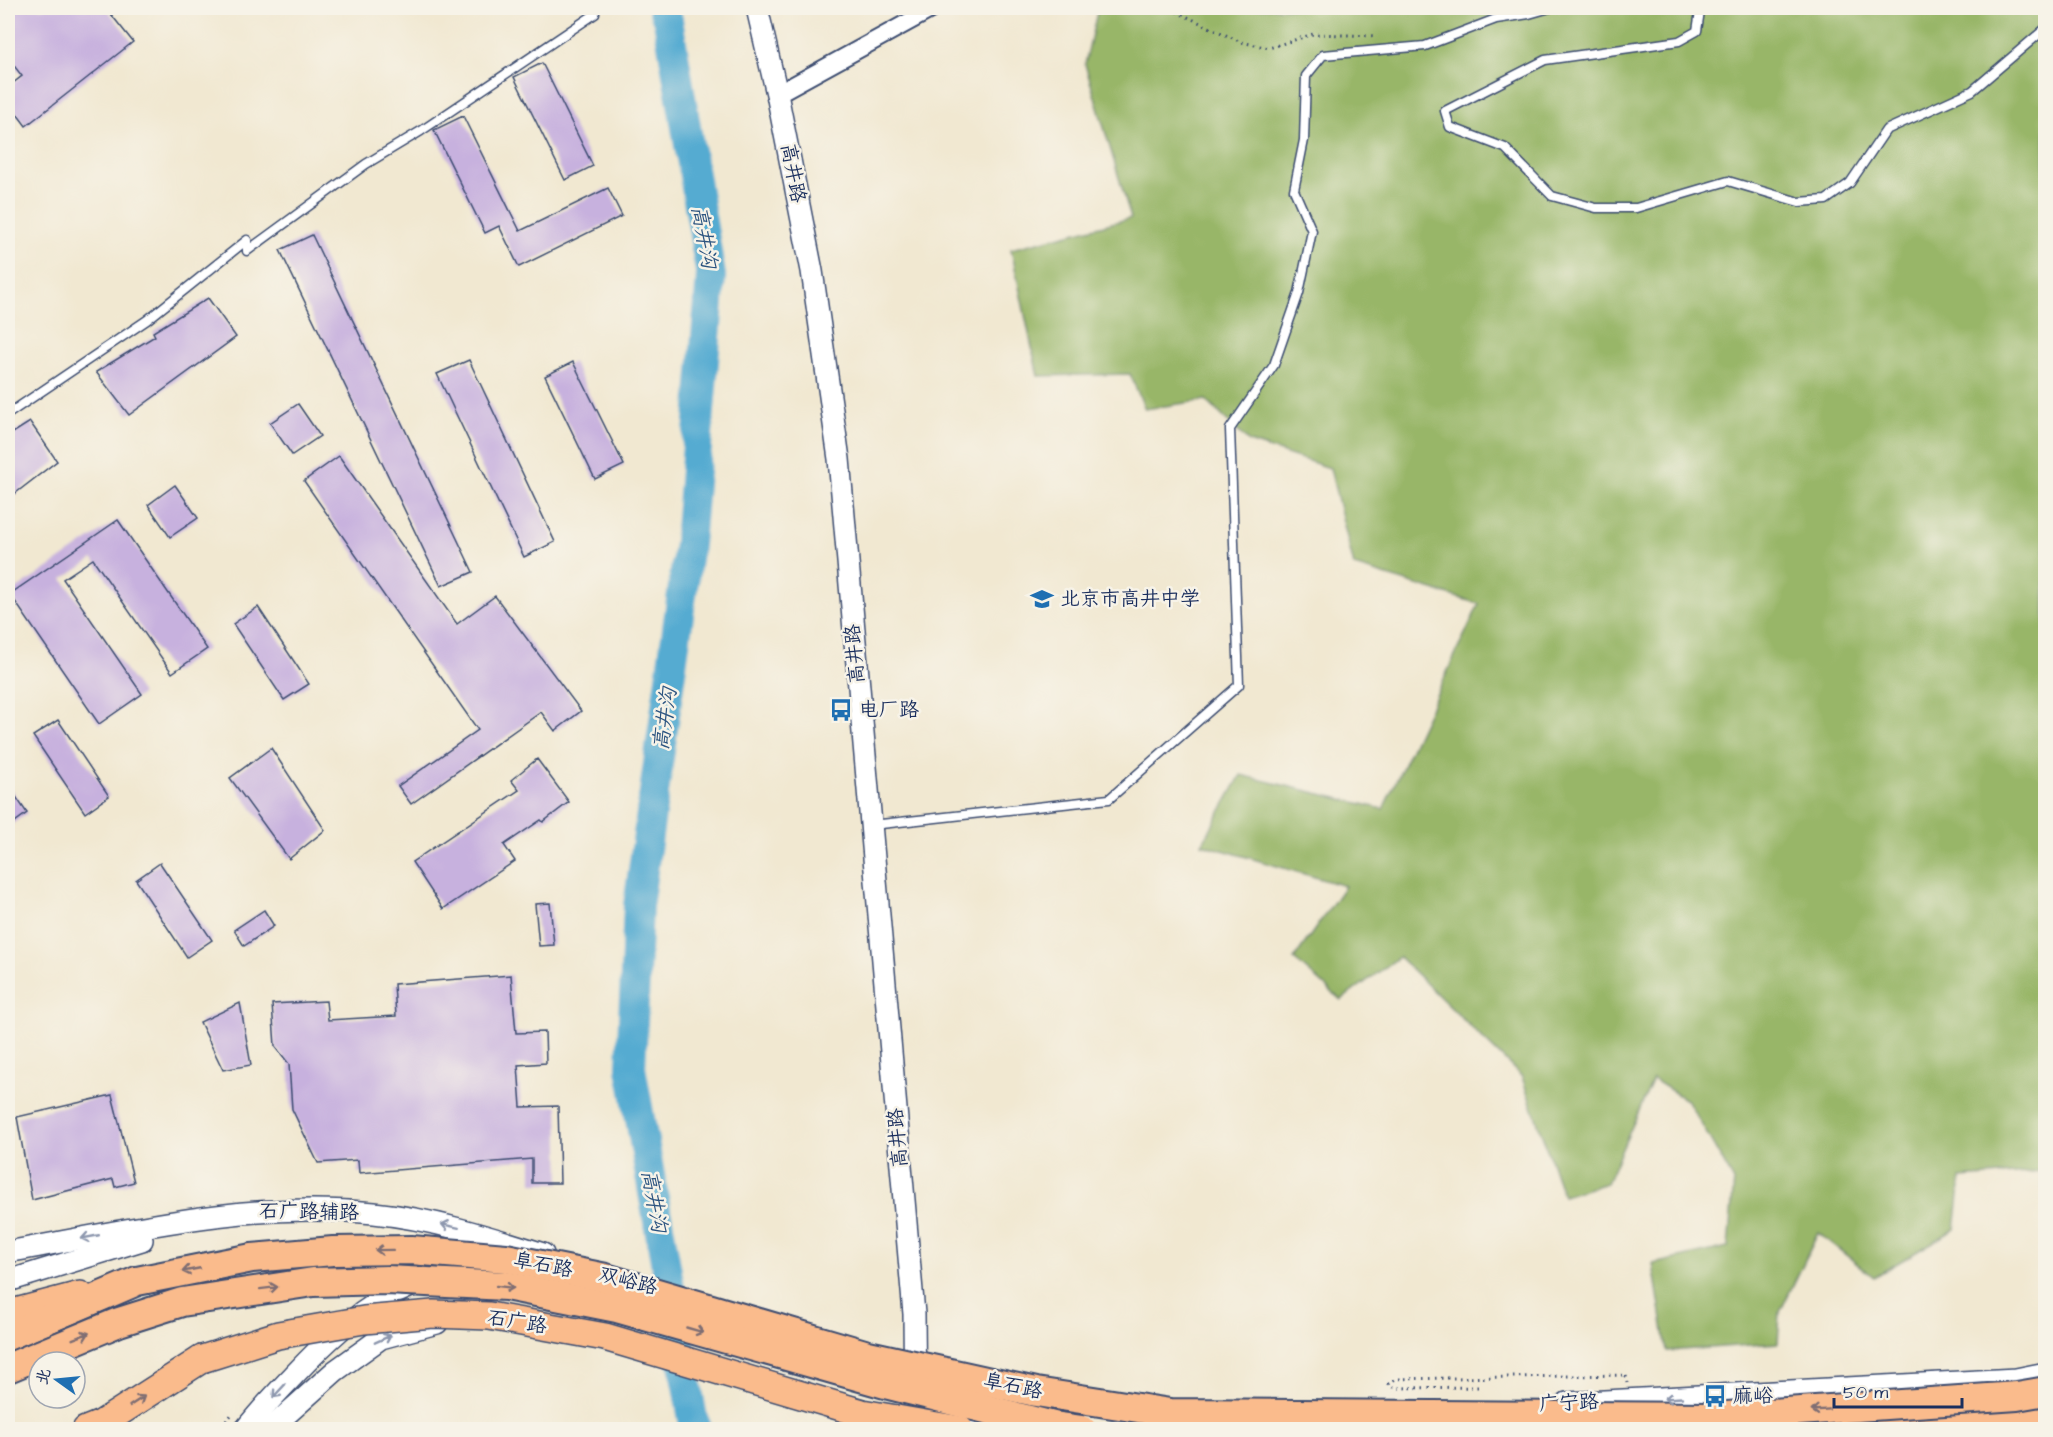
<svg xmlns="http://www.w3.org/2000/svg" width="2053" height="1437" font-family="'Architects Daughter','LXGW WenKai TC',sans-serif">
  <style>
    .forest { fill: #98b668; stroke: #5a7263; stroke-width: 1.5 }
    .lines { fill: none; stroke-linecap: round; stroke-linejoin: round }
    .river { stroke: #54abd1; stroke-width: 30 }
    .building { fill: #c7b1de }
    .service-casing { stroke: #3b4b6f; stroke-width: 11 }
    .minor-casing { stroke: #3b4b6f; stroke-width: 20 }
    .tertiary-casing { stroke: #3b4b6f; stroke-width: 24 }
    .primary-casing { stroke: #3b4b6f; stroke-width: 30 }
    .trunk-casing { stroke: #3b4b6f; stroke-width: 32 }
    .path { stroke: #3b4b6f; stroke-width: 3; stroke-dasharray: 1.5 4.5; stroke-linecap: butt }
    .service { stroke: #fff; stroke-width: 8 }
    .minor { stroke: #fff; stroke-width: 16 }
    .tertiary { stroke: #fff; stroke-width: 21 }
    .primary { stroke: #fabb8c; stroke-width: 27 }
    .trunk { stroke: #fabb8c; stroke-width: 28 }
    .primary-bridge-casing { stroke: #3b4b6f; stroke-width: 30; stroke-linecap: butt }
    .trunk-bridge-casing { stroke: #3b4b6f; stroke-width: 32; stroke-linecap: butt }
    .primary-bridge { stroke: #fabb8c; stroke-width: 27 }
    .trunk-bridge { stroke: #fabb8c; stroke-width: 28 }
    .oneway { stroke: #8d97ae }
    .oneway2 { stroke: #7f6e73 }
    .labels { text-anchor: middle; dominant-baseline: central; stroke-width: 5; stroke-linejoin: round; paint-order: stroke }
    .street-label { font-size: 20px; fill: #1b2f5e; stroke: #f7f3e8 }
    .poi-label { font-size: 20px; fill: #1b2f5e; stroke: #f7f3e8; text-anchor: start }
    .water-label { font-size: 21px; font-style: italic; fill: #2c5480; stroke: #f7f3e8 }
  </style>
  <rect width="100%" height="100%" fill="#f7f3e8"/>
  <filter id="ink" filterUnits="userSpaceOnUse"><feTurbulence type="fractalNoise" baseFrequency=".0167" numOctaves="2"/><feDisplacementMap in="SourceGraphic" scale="12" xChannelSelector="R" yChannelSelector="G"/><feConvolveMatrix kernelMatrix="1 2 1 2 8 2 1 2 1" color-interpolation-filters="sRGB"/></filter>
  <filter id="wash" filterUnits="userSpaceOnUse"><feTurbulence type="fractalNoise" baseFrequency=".008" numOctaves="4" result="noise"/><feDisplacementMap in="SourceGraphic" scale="24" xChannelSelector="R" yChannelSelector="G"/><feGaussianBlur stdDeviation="1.35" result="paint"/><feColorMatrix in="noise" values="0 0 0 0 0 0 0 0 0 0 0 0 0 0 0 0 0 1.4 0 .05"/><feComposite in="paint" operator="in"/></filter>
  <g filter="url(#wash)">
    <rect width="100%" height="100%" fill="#f1e8d1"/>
    <path class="forest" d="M1098 8H2045V1200L2041 1172 1961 1178 1955 1229 1874 1277 1818 1233 1780 1312 1778 1343 1667 1351 1653 1264 1728 1247 1734 1181 1688 1101 1653 1079 1607 1183 1563 1196 1522 1077 1399 957 1341 1000 1294 959 1345 886 1202 844 1241 775 1383 809 1479 604 1354 566 1330 468 1249 442 1206 400 1145 409 1130 374 1038 376 1011 249 1131 218 1085 64Z"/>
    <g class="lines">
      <path class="river" d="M663 8 668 20 711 276 689 544 638 906 631 1068 693 1419 698 1430"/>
    </g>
    <g id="blocks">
      <g class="building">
        <path d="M8 8H106L133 42 26 126 8 102V87L22 76 8 58Z"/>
        <path d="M542 63 593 166 565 180 514 77Z"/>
        <path d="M463 116 520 231 608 188 622 216 519 267 499 226 485 233 434 130Z"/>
        <path d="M312 235 473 572 441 586 280 250Z"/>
        <path d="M208 298 236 337 129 415 96 372 155 336 153 332Z"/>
        <path d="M469 360 555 542 524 557 437 374Z"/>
        <path d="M573 362 624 465 595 479 545 376Z"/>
        <path d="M298 404 320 436 292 455 270 423Z"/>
        <path d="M30 422 57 461 8 499V436Z"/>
        <path d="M339 456 457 624 495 596 581 711 555 731 541 712 411 804 398 786 478 730 304 481Z"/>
        <path d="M175 485 198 518 170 537 148 505Z"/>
        <path d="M118 520 207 649 172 673 93 559 63 579 142 694 99 724 10 594Z"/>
        <path d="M258 607 309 684 284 700 233 624Z"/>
        <path d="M58 720 109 796 85 813 33 736Z"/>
        <path d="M271 748 325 830 289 859 230 778Z"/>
        <path d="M537 759 569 802 543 822 541 820 504 845 515 861 443 909 412 862 519 790 511 780Z"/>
        <path d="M8 785 27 813 8 827Z"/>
        <path d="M160 863 212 940 187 957 136 880Z"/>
        <path d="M550 903 554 945 539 946 535 904Z"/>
        <path d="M264 910 274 926 244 946 234 930Z"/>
        <path d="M511 975 516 1033 545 1032 546 1063 518 1065 521 1107 558 1106 560 1183H532V1159L359 1173 358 1160 318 1163 292 1109 289 1064 275 1046 272 1004 326 1001 328 1020 396 1016 394 984Z"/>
        <path d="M240 1003 251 1065 223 1070 200 1022Z"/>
        <path d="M112 1095 134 1182 115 1187 113 1179 32 1200 17 1117Z"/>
      </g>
    </g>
  </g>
  <g filter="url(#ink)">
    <use href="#blocks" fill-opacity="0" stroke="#3b4b6f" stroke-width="1.5"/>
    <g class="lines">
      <g class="service-casing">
        <g id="service">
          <path d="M1698 8 1700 11 1697 31 1679 41 1545 60 1445 111 1450 127 1505 148 1552 196 1596 208H1636L1728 181 1799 202 1826 200 1850 183 1886 130 1972 91 2046 28"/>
          <path d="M8 414 147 320 247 240V251L366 164 421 131 595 14 594 8"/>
          <path d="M872 825 1109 799 1239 685 1230 429 1274 365 1299 293 1312 231 1294 190 1304 140 1306 76 1323 55 1425 46 1496 19 1529 14 1550 8"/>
        </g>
      </g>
      <g class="minor-casing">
        <path id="minor" d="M777 94 934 8"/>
      </g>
      <g class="tertiary-casing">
        <g id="tertiary">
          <path d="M757 8 777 94 812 271 839 459 914 1314 915 1414"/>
          <path d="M8 1252C128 1230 250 1200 374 1213 432 1219 487 1236 543 1254"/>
          <path d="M8 1281 142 1240"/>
          <path d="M1567 1403 2016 1379 2046 1373"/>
          <path d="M942 1418 1015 1428"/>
          <path d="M245 1430C260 1410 277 1393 294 1375 359 1306 403 1276 499 1266"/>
          <path d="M269 1430 335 1371 381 1338 437 1323"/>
        </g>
      </g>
      <g class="primary-casing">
        <g id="primary">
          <path d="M8 1314 80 1295"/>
          <path d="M86 1430 101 1424 202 1359"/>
        </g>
      </g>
      <g class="trunk-casing">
        <g id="trunk">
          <path d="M8 1336 137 1281"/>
          <path d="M1844 1430 2046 1411"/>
        </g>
      </g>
      <g class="path">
        <path d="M1153 8 1177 12 1241 42 1269 48 1313 34 1377 36"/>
        <path d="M1478 1387 1395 1388 1389 1384 1395 1379 1626 1375 1627 1383"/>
        <path d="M218 1430 233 1413"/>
      </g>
      <use href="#service" class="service"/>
      <use href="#minor" class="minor"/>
      <use href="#tertiary" class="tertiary"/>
      <use href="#primary" class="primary"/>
      <use href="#trunk" class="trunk"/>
      <g class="primary-bridge-casing">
        <path id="primary-bridge" d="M202 1359 278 1335 364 1320 433 1314 489 1316 605 1337 862 1413 960 1430"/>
      </g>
      <g class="trunk-bridge-casing">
        <g id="trunk-bridge">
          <path d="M137 1281 252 1258 333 1251 411 1250 506 1258 606 1278 868 1355 1036 1392 1170 1413 1712 1417 2017 1396 2046 1391"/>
          <path d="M8 1368 119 1322 182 1302 313 1282 387 1280 506 1286 617 1308 889 1385 1054 1426 1082 1430"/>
        </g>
      </g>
      <use href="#primary-bridge" class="primary-bridge"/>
      <use href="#trunk-bridge" class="trunk-bridge"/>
    </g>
    <defs><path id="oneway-shaft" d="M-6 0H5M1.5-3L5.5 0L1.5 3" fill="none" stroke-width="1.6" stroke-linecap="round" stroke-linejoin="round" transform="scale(1.5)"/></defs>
    <g class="oneway">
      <use href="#oneway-shaft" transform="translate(450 1226) rotate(-168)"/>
      <use href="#oneway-shaft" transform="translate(90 1237) rotate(169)"/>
      <use href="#oneway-shaft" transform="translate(383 1339) rotate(-24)"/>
      <use href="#oneway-shaft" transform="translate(279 1391) rotate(133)"/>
      <use href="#oneway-shaft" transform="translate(1673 1398) rotate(177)"/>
    </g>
    <g class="oneway2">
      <use href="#oneway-shaft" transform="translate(384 1250) rotate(179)"/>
      <use href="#oneway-shaft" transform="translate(191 1270) rotate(169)"/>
      <use href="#oneway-shaft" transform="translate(505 1287) rotate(7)"/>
      <use href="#oneway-shaft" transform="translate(269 1288) rotate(-7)"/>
      <use href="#oneway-shaft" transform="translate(695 1330) rotate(16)"/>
      <use href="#oneway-shaft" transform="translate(81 1336) rotate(-21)"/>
      <use href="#oneway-shaft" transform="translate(137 1401) rotate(-33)"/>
      <use href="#oneway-shaft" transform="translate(1820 1410) rotate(176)"/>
    </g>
  </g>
  <defs>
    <g id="school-bare" transform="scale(1.8)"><path d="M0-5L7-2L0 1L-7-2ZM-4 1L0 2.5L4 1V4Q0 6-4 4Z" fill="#1f6fb2" stroke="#f7f3e8" stroke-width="2.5" paint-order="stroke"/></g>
    <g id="bus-bare" transform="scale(1.8)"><path d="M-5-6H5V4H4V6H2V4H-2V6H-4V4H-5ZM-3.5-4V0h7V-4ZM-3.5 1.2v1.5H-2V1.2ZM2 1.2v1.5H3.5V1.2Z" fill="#1f6fb2" stroke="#f7f3e8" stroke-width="2.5" paint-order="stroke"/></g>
  </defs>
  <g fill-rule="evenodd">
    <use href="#school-bare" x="1042" y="599"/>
    <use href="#bus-bare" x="841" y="710"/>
    <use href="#bus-bare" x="1715" y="1396"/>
  </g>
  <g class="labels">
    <g class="street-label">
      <text transform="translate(793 173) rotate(79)">高井路</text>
      <text transform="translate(855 654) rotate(-95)">高井路</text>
      <text transform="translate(898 1138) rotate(-95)">高井路</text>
      <text transform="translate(309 1212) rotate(1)">石广路辅路</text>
      <text transform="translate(543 1265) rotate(11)">阜石路</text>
      <text transform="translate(628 1281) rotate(14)">双峪路</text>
      <text transform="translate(517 1322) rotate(9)">石广路</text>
      <text transform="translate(1013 1386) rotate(12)">阜石路</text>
      <text transform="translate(1569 1403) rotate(-3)">广宁路</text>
    </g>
    <g class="poi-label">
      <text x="1060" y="599">北京市高井中学</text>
      <text x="859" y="710">电厂路</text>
      <text x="1733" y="1396">麻峪</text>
    </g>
    <g class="water-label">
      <text transform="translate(704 237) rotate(80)">高井沟</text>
      <text transform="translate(665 719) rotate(-82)">高井沟</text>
      <text transform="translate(654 1201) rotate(80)">高井沟</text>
    </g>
  </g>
  <rect width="2053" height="1437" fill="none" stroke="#f7f3e8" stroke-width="30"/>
  <g transform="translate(57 1380) rotate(285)"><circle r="28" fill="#f7f3e8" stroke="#9fa5b1" stroke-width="1.5"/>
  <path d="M0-4.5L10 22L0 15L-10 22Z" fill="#1f6fb2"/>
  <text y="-9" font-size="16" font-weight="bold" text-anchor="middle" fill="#1b2f5e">北</text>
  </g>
  <path d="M1834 1398v9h128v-9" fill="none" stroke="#1b2f5e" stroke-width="3"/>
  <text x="1843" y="1398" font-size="18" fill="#1b2f5e" stroke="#f7f3e8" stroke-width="4.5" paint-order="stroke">50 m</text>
</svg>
